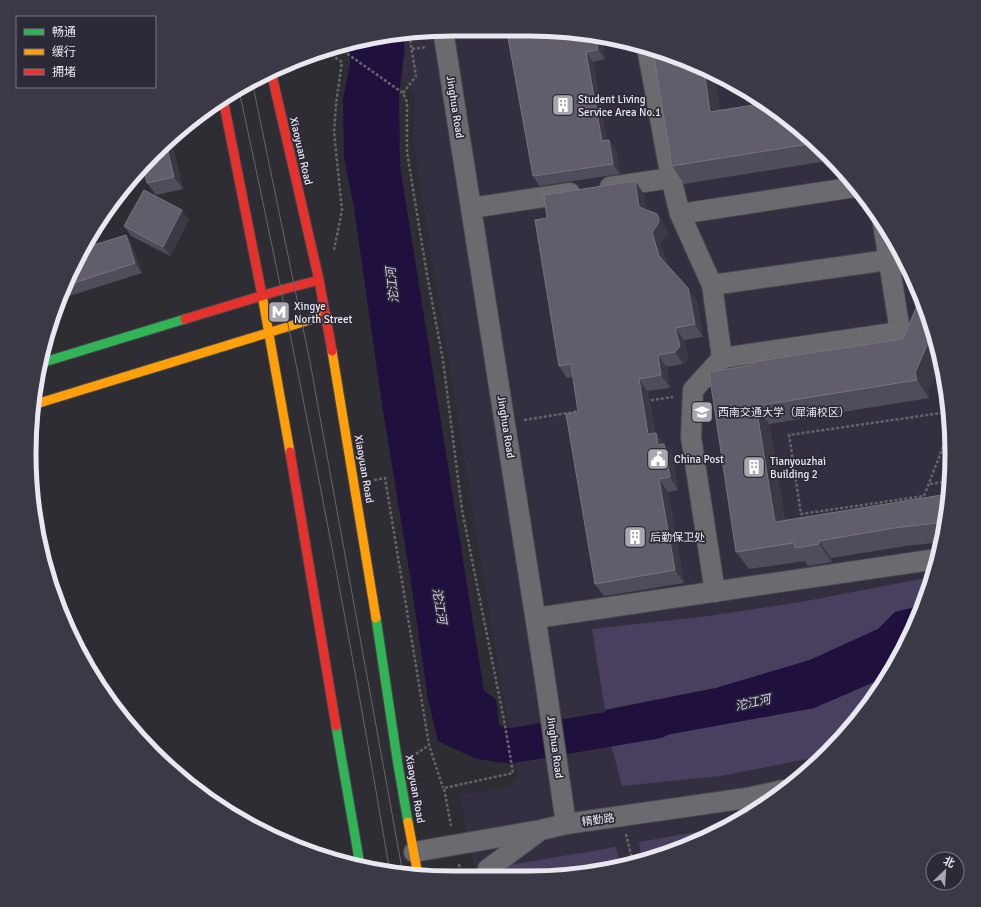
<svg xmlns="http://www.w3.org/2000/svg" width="981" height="907" font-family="Signika,'Noto Sans SC',sans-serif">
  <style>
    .built { fill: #332f40 }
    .green { fill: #48405e }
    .water { fill: #20103d }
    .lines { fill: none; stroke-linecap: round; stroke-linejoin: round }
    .river { stroke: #20103d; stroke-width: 35 }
    .street-casing { stroke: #49484d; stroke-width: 22 }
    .fast-casing { stroke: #49484d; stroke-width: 11 }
    .slow-casing { stroke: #49484d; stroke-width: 11 }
    .jam-casing { stroke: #49484d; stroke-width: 11 }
    .path { stroke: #656469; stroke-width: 2.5; stroke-dasharray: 3 2; stroke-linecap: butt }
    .street { stroke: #6b6a6e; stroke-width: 20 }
    .fast { stroke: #30b455; stroke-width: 9 }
    .slow { stroke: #ff9f0a; stroke-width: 9 }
    .jam { stroke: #e5322d; stroke-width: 9 }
    .tram { stroke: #66656a; stroke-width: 1 }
    .wall { fill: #504d5a }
    .shaded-wall { fill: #3c3944 }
    .building { fill: #615d6a; stroke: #76737f }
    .labels { text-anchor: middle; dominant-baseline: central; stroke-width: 3.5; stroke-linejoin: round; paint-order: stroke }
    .poi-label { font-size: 11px; fill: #e9e7f0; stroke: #2d2a37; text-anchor: start }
    .street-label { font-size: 11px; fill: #e9e7f0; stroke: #2d2a37 }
    .water-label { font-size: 12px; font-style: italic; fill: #dcd5f7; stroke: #2d2a37 }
    .rim { fill: none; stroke: #e9e7f0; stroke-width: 5 }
  </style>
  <rect width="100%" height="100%" fill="#2e2d34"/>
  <path class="built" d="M454 29 611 37 690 61 764 101 828 153 881 218 920 291 944 371 952 454 944 537 920 616 880 690 828 754 763 807 690 846 610 870 528 878 476 877 459 794 505 788 518 779 491 624 413 140 415 97 401 78 404 55 405 34Z"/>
  <g class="green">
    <path d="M931 577 923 605 895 612 878 629 810 660 716 688 605 710 592 629 708 616 806 601Z"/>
    <path d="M888 675 880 690 827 755 721 776 622 786 611 745 814 708Z"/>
    <path d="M725 827 690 846 642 860 639 842Z"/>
    <path d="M616 847 619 861 575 869 574 873 528 878 503 877 509 865Z"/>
  </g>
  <g class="water">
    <path d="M405 34 404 55 399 94 400 166 484 691 496 699 504 763 476 759 438 741 428 699 409 569 383 411 354 208 344 158 343 100 350 63 349 44 370 37Z"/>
    <path d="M923 605 920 616 888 675 879 680 814 708 611 745 605 710 716 688 810 660 878 629 895 612Z"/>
  </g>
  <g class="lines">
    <path class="river" d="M464 720C478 737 488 742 510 746L657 721"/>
    <g class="street-casing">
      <g id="street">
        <path d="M443 30 545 679 566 824"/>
        <path d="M647 48 671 178 680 214 712 285 722 358 693 390 691 437 715 592"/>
        <path d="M610 187 671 178"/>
        <path d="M471 208 570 193"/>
        <path d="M680 214 855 187"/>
        <path d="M712 285 902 258"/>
        <path d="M722 358 900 332 883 223"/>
        <path d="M536 618 937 559"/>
        <path d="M414 852 541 830 566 824 747 798 783 790"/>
        <path d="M490 877 488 869 538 832"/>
      </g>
    </g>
    <g class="fast-casing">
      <g id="fast">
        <path d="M41 363 185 319"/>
        <path d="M376 618 398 765 408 822"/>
        <path d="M336 726 360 865"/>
      </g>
    </g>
    <g class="slow-casing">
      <g id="slow">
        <path d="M262 295 290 452"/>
        <path d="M332 351 376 618"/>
        <path d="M36 404 326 315"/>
        <path d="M408 822 418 875"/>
      </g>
    </g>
    <g class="jam-casing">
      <g id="jam">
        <path d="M271 71 319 280 332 351"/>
        <path d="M223 99 262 295"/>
        <path d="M185 319 281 290 319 280"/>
        <path d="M290 452 336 726"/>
      </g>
    </g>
    <g class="path">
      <path d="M339 48 403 93 407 102V152L427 275 443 360 462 510 505 725 513 773 444 788 451 826"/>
      <path d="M412 49 427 47"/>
      <path d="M327 52 342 62 336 104 334 132 342 210 334 250"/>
      <path d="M403 93 416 76 409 33"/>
      <path d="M646 401 673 397"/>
      <path d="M948 412 789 435 801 514 924 496 950 429"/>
      <path d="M524 420 580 411"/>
      <path d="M944 445 951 444"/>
      <path d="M374 480 385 478 429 745 443 788"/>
      <path d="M930 484 949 481"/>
      <path d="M416 754 429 745"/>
      <path d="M626 834 633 863"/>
      <path d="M459 864 461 876"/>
    </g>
    <use href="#street" class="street"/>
    <use href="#fast" class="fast"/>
    <use href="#slow" class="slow"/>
    <use href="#jam" class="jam"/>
    <g class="tram">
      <path d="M252 81 310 362 403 874"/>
      <path d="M239 90C295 349 346 610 390 873"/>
    </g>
  </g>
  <g class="wall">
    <path d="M507 32 601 37 605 59 593 62 607 140H609L616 149 620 174 539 186 533 176Z"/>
    <path d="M690 61 714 74 720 110 766 103 828 154 833 160 684 184 672 166Z"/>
    <path d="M171 139 183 189 156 195 147 183 143 166Z"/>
    <path d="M644 194 646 210 657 214 668 231 667 236 660 244 667 264 697 301 703 337 684 340 688 359 683 364 666 367 670 388 647 391 655 433H656L673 457 678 490 668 492 684 583 604 596 595 584 578 412 573 377 567 378 559 366 547 218Z"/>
    <path d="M189 220 170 256 131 236 124 226Z"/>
    <path d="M126 235 132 245 142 273 60 299 73 266Z"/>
    <path d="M921 296 941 361 928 390 929 398 769 424 785 520 948 494 944 537 942 542 906 546 831 558 832 562 808 566 805 561 749 569 736 552 752 365 903 339Z"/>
  </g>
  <g class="shaded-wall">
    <path d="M596 36 601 37 605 59 598 50Z"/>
    <path d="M586 52 593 62 609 150 602 141Z"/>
    <path d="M704 69 714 74 723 130 710 112Z"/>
    <path d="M171 139 183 189 174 177 166 144Z"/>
    <path d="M609 140 616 149 620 174 613 164Z"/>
    <path d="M635 181 644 194 648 219 639 207Z"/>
    <path d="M182 210 189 220 170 256 163 247Z"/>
    <path d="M657 214 668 231 667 236 660 244 668 268 659 256 652 232Z"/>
    <path d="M126 235 132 245 142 273 135 263Z"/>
    <path d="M688 288 697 301 703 337 695 324Z"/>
    <path d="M675 328 684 340 688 359 683 364 675 352Z"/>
    <path d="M932 333 941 361 928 390 929 398 917 380 915 373Z"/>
    <path d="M658 355 666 367 670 388 661 375Z"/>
    <path d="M639 379 647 391 657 447 648 434Z"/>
    <path d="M756 406 769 424 788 540 775 522Z"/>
    <path d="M656 433 673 457 678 490 670 477 658 445Z"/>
    <path d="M659 479 668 492 684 583 675 570Z"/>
    <path d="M819 541 831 558 832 562 819 544Z"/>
  </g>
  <g class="building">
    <path d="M507 32 596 36 598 50 586 52 602 141 609 140 613 164 533 176Z"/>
    <path d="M653 50 690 61 704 69 710 112 766 103 815 143 672 166Z"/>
    <path d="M166 144 174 177 147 183 143 166Z"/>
    <path d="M635 181 639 207 657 214 659 219 658 224 652 232 659 256 688 288 695 324 675 328 680 346 675 352 658 355 661 375 639 379 648 434 656 433 658 445 664 444 670 477 659 479 675 570 595 584 566 414 578 412 571 364 559 366 535 220 547 218 544 195Z"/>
    <path d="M144 190 182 210 163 247 124 226Z"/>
    <path d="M126 235 135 263 65 286 73 266 84 248Z"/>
    <path d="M921 296 932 333 915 373 917 380 756 406 775 522 948 494 945 522 894 528 819 541V544L796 548 793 543 736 552 709 372 752 365V362L903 339Z"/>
  </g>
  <defs>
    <g id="building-square" transform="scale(1.15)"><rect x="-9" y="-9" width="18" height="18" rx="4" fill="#a8a6ae" stroke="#2d2a37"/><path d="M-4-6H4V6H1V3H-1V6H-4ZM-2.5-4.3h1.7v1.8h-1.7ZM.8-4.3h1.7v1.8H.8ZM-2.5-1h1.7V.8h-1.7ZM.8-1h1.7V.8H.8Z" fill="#fff"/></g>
    <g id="metro-square" transform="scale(1.15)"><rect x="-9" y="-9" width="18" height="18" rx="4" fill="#a8a6ae" stroke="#2d2a37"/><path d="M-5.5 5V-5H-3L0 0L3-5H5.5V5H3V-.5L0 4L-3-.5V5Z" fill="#fff"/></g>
    <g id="university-square" transform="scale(1.15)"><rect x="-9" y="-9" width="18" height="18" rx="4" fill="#a8a6ae" stroke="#2d2a37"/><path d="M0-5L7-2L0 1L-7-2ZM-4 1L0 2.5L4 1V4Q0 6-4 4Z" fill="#fff"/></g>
    <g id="civic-square" transform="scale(1.15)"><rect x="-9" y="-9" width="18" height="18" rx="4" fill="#a8a6ae" stroke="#2d2a37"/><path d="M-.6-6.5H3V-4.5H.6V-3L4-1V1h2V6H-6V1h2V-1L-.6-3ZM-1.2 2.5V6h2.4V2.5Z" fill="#fff"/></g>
  </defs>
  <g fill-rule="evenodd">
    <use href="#building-square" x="563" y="105"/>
    <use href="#metro-square" x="279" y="312"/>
    <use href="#university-square" x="702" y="412"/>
    <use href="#civic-square" x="658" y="459"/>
    <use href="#building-square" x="754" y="467"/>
    <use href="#building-square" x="635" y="537"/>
  </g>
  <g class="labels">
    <g class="poi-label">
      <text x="578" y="99">Student Living<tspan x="578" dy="13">Service Area No.1</tspan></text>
      <text x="294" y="306">Xingye<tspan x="294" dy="13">North Street</tspan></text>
      <text x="718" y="412">西南交通大学（犀浦校区）</text>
      <text x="674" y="459">China Post</text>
      <text x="770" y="461">Tianyouzhai<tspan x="770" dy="13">Building 2</tspan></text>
      <text x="650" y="537">后勤保卫处</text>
    </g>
    <g class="street-label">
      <text transform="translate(455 107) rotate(81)">Jinghua Road</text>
      <text transform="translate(301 151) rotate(77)">Xiaoyuan Road</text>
      <text transform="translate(506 427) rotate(81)">Jinghua Road</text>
      <text transform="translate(364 469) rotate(80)">Xiaoyuan Road</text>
      <text transform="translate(555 747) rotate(82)">Jinghua Road</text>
      <text transform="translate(415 789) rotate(80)">Xiaoyuan Road</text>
      <text transform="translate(598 820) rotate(-8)">精勤路</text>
    </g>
    <g class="water-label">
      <text transform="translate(393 285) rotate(-96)">沱江河</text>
      <text transform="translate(439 606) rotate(81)">沱江河</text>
      <text transform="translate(753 703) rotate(-12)">沱江河</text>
    </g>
  </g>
  <path d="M0 0H981V907H0ZM453 36H528A417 417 0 0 1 945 453V454A417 417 0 0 1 528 871H453A417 417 0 0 1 36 454V453A417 417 0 0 1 453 36Z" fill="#3c3946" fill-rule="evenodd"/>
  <path class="rim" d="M453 36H528A417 417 0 0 1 945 453V454A417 417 0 0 1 528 871H453A417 417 0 0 1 36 454V453A417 417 0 0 1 453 36Z"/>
  <rect x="16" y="16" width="140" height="72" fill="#2d2a37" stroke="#787681"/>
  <rect x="24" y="29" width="20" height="6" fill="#30b455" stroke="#787681"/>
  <text x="52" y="36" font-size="12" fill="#e9e7f0">畅通</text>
  <rect x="24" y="49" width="20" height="6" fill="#ff9f0a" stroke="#787681"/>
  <text x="52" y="56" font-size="12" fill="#e9e7f0">缓行</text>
  <rect x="24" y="69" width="20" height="6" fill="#e5322d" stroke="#787681"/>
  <text x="52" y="76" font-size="12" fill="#e9e7f0">拥堵</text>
  <g transform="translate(945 871) rotate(25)"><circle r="19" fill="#2d2a37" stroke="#787681"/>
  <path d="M0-3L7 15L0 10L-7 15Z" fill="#a8a6ae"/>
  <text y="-6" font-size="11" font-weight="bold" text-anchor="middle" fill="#e9e7f0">北</text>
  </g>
</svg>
